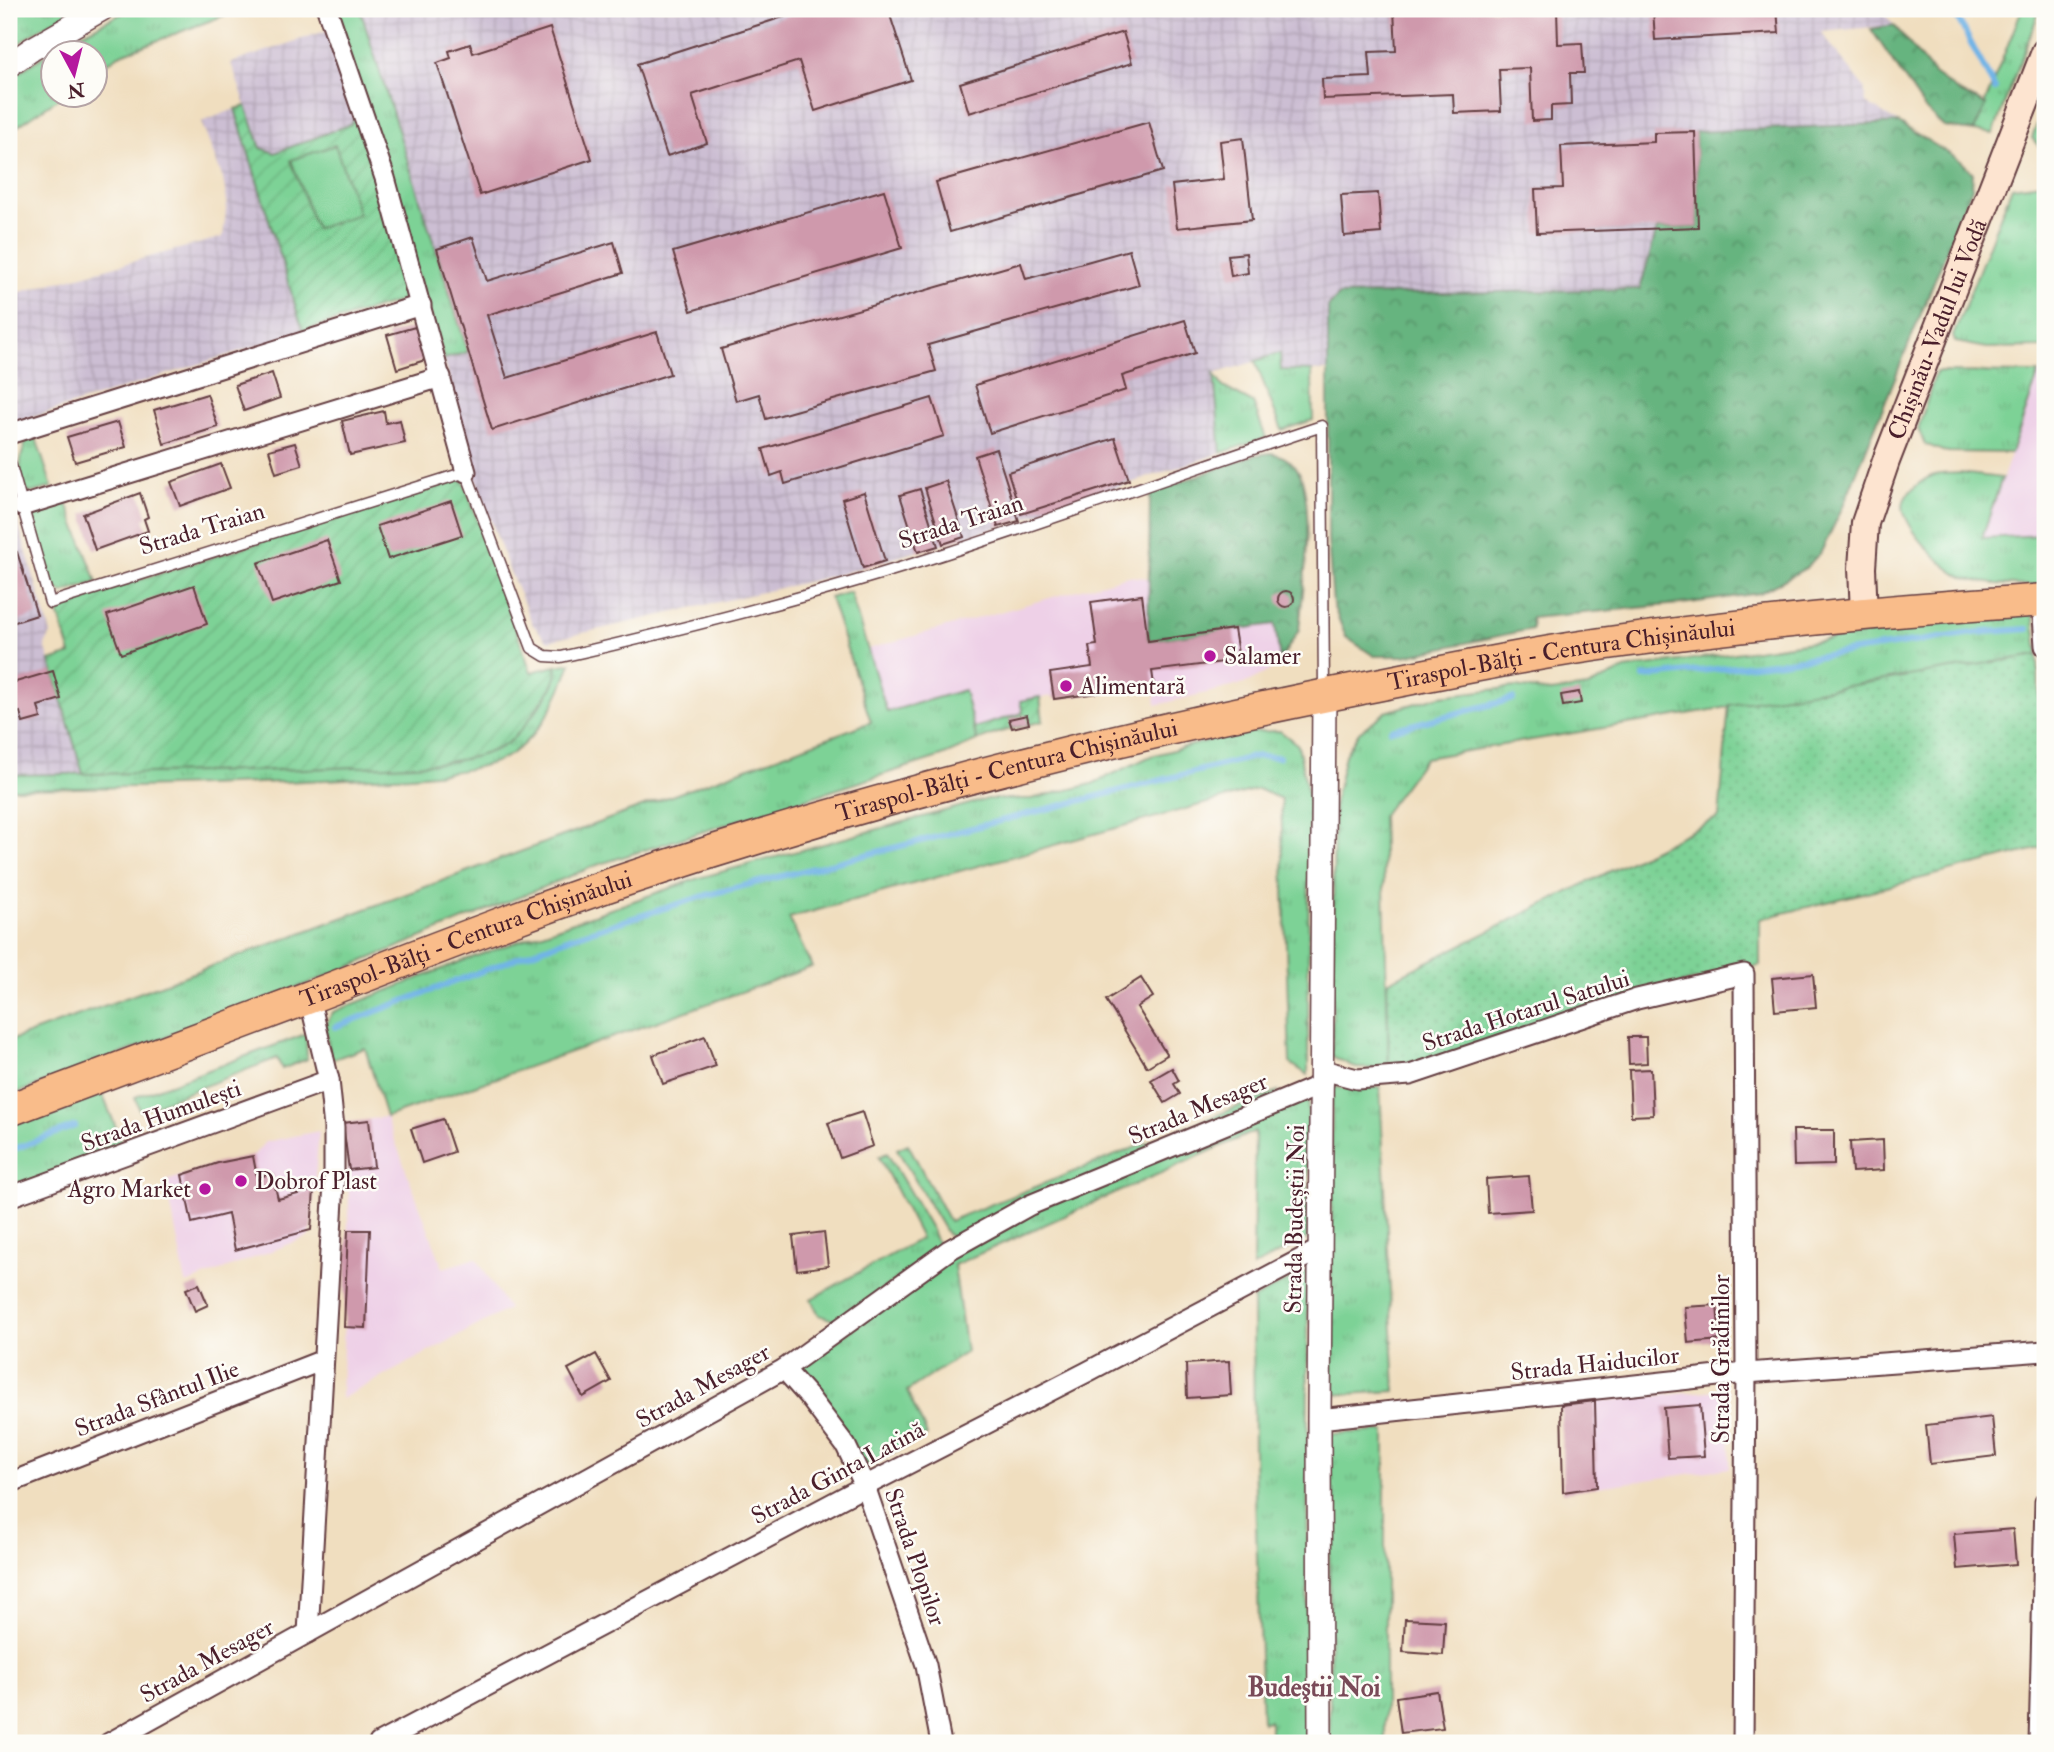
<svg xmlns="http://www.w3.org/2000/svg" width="2054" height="1752" font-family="'IM FELL Double Pica',serif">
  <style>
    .built { fill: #eed0e7 }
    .industrial { fill: url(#industrial-grid) }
    .grass { fill: url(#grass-tufts); stroke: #647860; stroke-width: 2 }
    .forest { fill: url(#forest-crowns); stroke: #586a55; stroke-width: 2 }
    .park { fill: url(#park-dots); stroke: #647860; stroke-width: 2 }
    .garden { fill: url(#garden-furrows); stroke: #647860; stroke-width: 2 }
    .pitch { fill: #7dd296; stroke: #647860; stroke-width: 2 }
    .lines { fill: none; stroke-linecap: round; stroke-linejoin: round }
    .stream { stroke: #71b4e6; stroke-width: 6 }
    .building { fill: #cf99ac }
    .service-casing { stroke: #633c41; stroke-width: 13 }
    .minor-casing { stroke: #633c41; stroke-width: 23 }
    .tertiary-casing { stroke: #633c41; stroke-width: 26 }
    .secondary-casing { stroke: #633c41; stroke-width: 30 }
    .trunk-casing { stroke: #633c41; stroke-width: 35 }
    .service { stroke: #fff; stroke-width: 10 }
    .minor { stroke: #fff; stroke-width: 19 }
    .tertiary { stroke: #fff; stroke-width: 23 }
    .secondary { stroke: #fde4d0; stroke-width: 26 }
    .trunk { stroke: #f9bc8a; stroke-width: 32 }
    .poi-dot { fill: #b5179e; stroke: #fdfcf7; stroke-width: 2.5 }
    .labels { text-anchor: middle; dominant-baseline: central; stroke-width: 5; stroke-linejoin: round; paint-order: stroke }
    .street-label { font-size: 24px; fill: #4a1f2b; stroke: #fdfcf7 }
    .poi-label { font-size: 24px; fill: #4a1f2b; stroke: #fdfcf7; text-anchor: start }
    .neighbourhood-label { font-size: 26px; font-weight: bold; fill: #794a58; stroke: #fdfcf7 }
  </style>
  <defs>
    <pattern id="industrial-grid" width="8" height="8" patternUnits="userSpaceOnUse" patternTransform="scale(1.75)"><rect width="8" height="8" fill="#ccbed3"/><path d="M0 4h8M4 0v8" fill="none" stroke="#b1a3b5"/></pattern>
    <pattern id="grass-tufts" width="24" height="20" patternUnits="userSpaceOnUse" patternTransform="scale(1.75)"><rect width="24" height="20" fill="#7dd296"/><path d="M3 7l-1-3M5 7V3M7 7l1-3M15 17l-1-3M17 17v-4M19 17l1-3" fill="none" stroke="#6eb481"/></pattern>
    <pattern id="forest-crowns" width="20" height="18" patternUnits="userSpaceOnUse" patternTransform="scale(1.75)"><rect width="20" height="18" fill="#66b47f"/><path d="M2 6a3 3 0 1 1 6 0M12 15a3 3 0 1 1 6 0" fill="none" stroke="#569268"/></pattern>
    <pattern id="park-dots" width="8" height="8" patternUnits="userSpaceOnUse" patternTransform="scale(1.75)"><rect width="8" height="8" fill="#7dd296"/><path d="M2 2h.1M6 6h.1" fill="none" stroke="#6eb481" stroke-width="1.8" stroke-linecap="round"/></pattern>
    <pattern id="garden-furrows" width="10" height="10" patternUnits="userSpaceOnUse" patternTransform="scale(1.75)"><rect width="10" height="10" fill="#7dd296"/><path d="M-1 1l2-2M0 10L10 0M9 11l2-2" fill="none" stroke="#6eb481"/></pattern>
  </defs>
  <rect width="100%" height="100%" fill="#fdfcf7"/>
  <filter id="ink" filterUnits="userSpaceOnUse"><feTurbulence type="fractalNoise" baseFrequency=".0143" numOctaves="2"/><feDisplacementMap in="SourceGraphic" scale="14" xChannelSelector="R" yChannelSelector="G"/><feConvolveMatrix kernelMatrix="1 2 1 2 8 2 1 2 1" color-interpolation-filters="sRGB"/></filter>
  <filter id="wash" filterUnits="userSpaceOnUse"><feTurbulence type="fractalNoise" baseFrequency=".00686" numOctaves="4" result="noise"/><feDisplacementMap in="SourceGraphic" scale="28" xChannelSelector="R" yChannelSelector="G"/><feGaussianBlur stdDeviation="1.57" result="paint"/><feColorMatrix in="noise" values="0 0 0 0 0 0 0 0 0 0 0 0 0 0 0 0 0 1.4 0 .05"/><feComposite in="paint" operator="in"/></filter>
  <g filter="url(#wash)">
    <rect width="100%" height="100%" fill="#f0debf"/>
    <g class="built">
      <path d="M2039 373H2045V535L1982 539Z"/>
      <path d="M1128 576 1148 578V641L1276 624 1280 661 1271 670 1244 684 1156 705 1154 685 1054 699 1053 696 1021 701 1023 712 974 728 963 690 887 712 868 649Z"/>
      <path d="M386 1117 443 1268 476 1258 508 1309 341 1399 349 1198 343 1123Z"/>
      <path d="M319 1131 310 1236 186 1284 166 1181 218 1164 253 1156 265 1142Z"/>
      <path d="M1729 1389 1730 1468 1563 1492 1561 1405Z"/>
    </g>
    <g class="industrial">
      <path d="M360 9H1881L1894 25 1821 32 1864 87 1866 103 1961 161 1973 173 1640 289 1339 295 1328 307V371L1280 370V354L1214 374 1221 453 998 527 841 574 548 641 533 625 508 567 473 471 444 359 468 351Z"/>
      <path d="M328 30 357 114 351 124 275 153 261 148 231 63Z"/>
      <path d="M235 109 303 331 9 425V295L223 237 227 201 223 179 201 122Z"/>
      <path d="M9 493 51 634 45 645 83 774 9 775Z"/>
    </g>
    <g class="grass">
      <path d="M9 9H78L43 27 9 50Z"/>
      <path d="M132 9H241L119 55 95 72 94 52H52V94L63 95 9 132V79C48 52 89 28 132 9Z"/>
      <path d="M334 9H360L468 352 444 359Z"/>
      <path d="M2022 9H2040L1993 134 1974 131Z"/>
      <path d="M2045 103V154L2032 138Z"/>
      <path d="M2041 183 2045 184V347L1986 348 1955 342 1953 336 2012 187Z"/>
      <path d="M1280 353 1281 370 1312 371 1313 420 1282 430 1255 361Z"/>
      <path d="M1936 372 2039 373 2011 453 1945 452 1925 444 1918 429Z"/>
      <path d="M1214 374 1223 387 1253 403 1266 438 1221 453Z"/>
      <path d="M35 435 52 487 31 493 25 490C17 473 20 456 27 439Z"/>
      <path d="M1959 473 2002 478 1982 538 2045 535V585C2019 586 1990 586 1965 578 1946 572 1896 521 1904 501 1907 492 1923 479 1932 476 1939 473 1951 474 1959 473Z"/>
      <path d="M65 498 97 582 63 593 51 585 31 519 40 506Z"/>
      <path d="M850 592 887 712 964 690 977 741 942 756 597 865 325 977 9 1096V1041L871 722 830 598Z"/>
      <path d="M2033 610 2038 655 1425 758 1382 816 1389 1069 1356 1068 1332 1056 1334 803 1345 755 1359 732 1386 712 1440 696 1515 687 1551 692 1588 687 1625 669Z"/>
      <path d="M571 663C559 698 543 732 511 754 479 777 384 777 344 779 232 785 121 788 9 789V775L284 770 524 726C535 710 560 687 556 666Z"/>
      <path d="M1280 731 1298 745 1309 800 1308 1075 1290 1063 1281 799 1258 789 789 918 812 967 386 1117 365 1048 331 1060 325 1026 333 1012 465 960 699 878 988 799H1031L1092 784 1151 756 1242 732Z"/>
      <path d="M306 1034 307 1059 282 1069 277 1058 140 1111 135 1097Z"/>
      <path d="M1332 1087 1362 1089 1380 1087 1395 1391 1331 1395Z"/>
      <path d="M101 1091 124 1147 9 1189V1125Z"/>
      <path d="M1278 1091 1276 1097 955 1238 947 1234 897 1149 908 1144 949 1221Z"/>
      <path d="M1308 1098V1238L1253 1267 1255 1131 954 1265 966 1352 907 1391 927 1435 866 1466 795 1372 950 1256 1032 1211Z"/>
      <path d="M887 1153 932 1230 939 1248 838 1322 819 1315 811 1299 921 1238 879 1157Z"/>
      <path d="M1308 1270 1307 1743H1270V1721L1262 1722 1254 1458 1253 1299Z"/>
      <path d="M1385 1431V1743H1330L1329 1434Z"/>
    </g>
    <g class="forest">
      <path d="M1894 25 1934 74 1959 92 1986 105 1974 131 1944 127 1925 109 1871 29Z"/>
      <path d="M1899 123 1961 161 1973 173 1972 188 1841 511 1821 552 1806 568 1760 593 1690 603 1531 618 1532 629 1404 656H1374L1346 637 1333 605 1328 539V307L1339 295 1640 289 1657 229 1698 227 1695 132Z"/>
      <path d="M1271 453C1286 456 1297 464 1302 479 1314 521 1303 586 1299 630L1280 661 1275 624 1148 641 1150 493 1255 455Z"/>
    </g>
    <path class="park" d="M2038 655 2041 848 1760 919V965L1636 994 1412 1067 1389 1069 1387 982 1719 817 1729 705Z"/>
    <g class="garden">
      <path d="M246 106 261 148 275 153 351 124 357 114 411 292 400 301 303 331 235 109Z"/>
      <path d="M463 479 531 672 556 666C559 682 548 692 540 704 530 718 517 739 501 747 463 767 397 765 355 767 264 771 174 773 83 774L50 661 71 654 56 606Z"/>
      <path d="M1040 697 1043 721 1000 732 977 741 974 728 1023 713 1020 701Z"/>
    </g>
    <path class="pitch" d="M335 145 359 214 316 229 291 160Z"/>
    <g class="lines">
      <g class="stream">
        <path d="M1953 9 1995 89"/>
        <path d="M1644 677 1781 662 1973 633 2028 629"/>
        <path d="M1391 730 1513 699"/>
        <path d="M335 1027 572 937 707 895 1257 756 1279 757"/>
        <path d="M9 1151 75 1126"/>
      </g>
    </g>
    <g id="blocks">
      <g class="building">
        <path d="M808 9H888L911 80 815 111 799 61 692 95 707 143 667 156 637 64Z"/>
        <path d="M1394 9H1557L1558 44 1582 43 1584 73H1570L1571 105 1551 106V120L1532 121 1530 68 1499 69 1501 111 1454 113 1453 94 1323 99 1322 79 1371 77 1369 52 1396 51Z"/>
        <path d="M1653 9H1777L1779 33 1655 40Z"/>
        <path d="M550 28 592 159 480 195 437 63 451 58 449 51 470 44 473 53Z"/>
        <path d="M1123 32 1132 63 969 113 960 83Z"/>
        <path d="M1149 122 1163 171 950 232 936 182Z"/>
        <path d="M1695 132 1698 227 1537 233 1535 189 1563 188 1561 146 1654 142V133Z"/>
        <path d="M1243 138 1252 220 1177 228 1172 185 1224 179 1220 141Z"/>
        <path d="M884 190 902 248 691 311 673 252Z"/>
        <path d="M1378 193 1381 233 1344 236 1341 195Z"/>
        <path d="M473 237 487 281 614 242 623 273 487 315 507 378 657 332 670 374 492 430 437 249Z"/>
        <path d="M1129 250 1139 285 928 345 936 371 766 419 759 394 736 401 721 349 1021 263 1026 279Z"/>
        <path d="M1246 253 1248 273 1231 276 1228 255Z"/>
        <path d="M1185 320 1195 353 1122 376 1126 390 990 433 975 385Z"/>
        <path d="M415 327 425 360 397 369 387 335Z"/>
        <path d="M272 373 280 398 244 411 235 385Z"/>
        <path d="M207 394 218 427 164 444 154 410Z"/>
        <path d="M932 398 944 436 785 484 782 472 771 476 763 449Z"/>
        <path d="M384 411 386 423 400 420 405 443 350 455 342 421Z"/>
        <path d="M118 422 126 447 75 462 67 437Z"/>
        <path d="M1115 438 1129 480 1021 514 1008 472Z"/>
        <path d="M295 443 302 465 276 473 269 450Z"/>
        <path d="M996 449 1019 521 998 527 975 456Z"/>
        <path d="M221 464 230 488 180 506 171 482Z"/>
        <path d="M946 481 964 537 943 544 925 488Z"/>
        <path d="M920 489 938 546 918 552 900 495Z"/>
        <path d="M864 492 885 561 863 568 842 499Z"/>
        <path d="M140 493 148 517 144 519 148 531 95 550 83 514Z"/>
        <path d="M451 501 462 535 388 559 377 526Z"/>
        <path d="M327 540 341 580 272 603 258 563Z"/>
        <path d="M17 552 37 615 9 624V554Z"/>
        <path d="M194 585 207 624 121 654 107 615Z"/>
        <circle cx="1286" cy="599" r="8"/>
        <path d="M1142 595 1148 641 1234 629 1239 660 1152 671 1154 685 1054 699 1050 673 1092 667 1089 646 1097 645 1091 602Z"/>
        <path d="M53 671 61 699 38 706 41 718 23 723 20 712 9 715V684Z"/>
        <path d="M1579 692 1581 703 1563 706 1561 695Z"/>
        <path d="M1027 715 1029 724 1012 728 1009 719Z"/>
        <path d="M1813 974 1816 1007 1775 1011 1772 978Z"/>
        <path d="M1141 978 1153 997 1137 1007 1167 1055 1147 1067 1106 1000Z"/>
        <path d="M705 1036 716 1066 663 1084 653 1055Z"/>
        <path d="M1628 1037H1646L1647 1063 1629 1064Z"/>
        <path d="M1172 1068 1179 1081 1174 1084 1180 1094 1165 1103 1151 1080Z"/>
        <path d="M1651 1069 1653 1115 1631 1116 1629 1070Z"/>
        <path d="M862 1112 873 1146 840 1158 828 1123Z"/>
        <path d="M443 1119 454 1152 422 1163 411 1129Z"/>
        <path d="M369 1120 374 1167 349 1170 343 1123Z"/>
        <path d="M1793 1130H1834V1165L1794 1166Z"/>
        <path d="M1883 1140 1884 1170 1852 1172 1850 1142Z"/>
        <path d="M253 1156 257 1177 272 1174 278 1199 314 1190 311 1230 235 1250 228 1214 192 1223 182 1175 218 1163Z"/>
        <path d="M1529 1176 1532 1210 1488 1213 1486 1179Z"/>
        <path d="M348 1230H370L366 1328 344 1327Z"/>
        <path d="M824 1232 828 1266 797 1270 793 1236Z"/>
        <path d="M199 1284 208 1305 195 1311 186 1289Z"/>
        <path d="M1717 1305 1720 1340 1688 1343 1685 1307Z"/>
        <path d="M596 1354 611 1381 583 1397 568 1369Z"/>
        <path d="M1229 1361 1231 1395 1187 1398 1186 1364Z"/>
        <path d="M1595 1401 1597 1487 1563 1492 1561 1405Z"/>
        <path d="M1700 1405 1704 1456 1668 1458 1664 1408Z"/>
        <path d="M1992 1417 1996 1456 1930 1464 1926 1425Z"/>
        <path d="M2013 1529 2016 1564 1957 1569 1954 1534Z"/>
        <path d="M1405 1619 1445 1621 1443 1655 1403 1652Z"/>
        <path d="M1437 1691 1443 1728 1401 1733 1396 1697Z"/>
      </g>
    </g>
  </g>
  <g filter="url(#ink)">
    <use href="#blocks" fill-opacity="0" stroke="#633c41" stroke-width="2"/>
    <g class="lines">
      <g class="service-casing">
        <path id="service" d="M9 459 50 603 466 472 532 648 545 656 561 657C692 627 822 594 950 552 1074 512 1197 467 1322 426L1324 692"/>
      </g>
      <g class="minor-casing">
        <g id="minor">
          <path d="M327 9 385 178 466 472"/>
          <path d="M9 434 421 305"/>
          <path d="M22 506 441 377"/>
          <path d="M2042 600 2045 646"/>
          <path d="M1323 1070 1357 1079 1410 1075 1637 999 1744 974 1746 1373 1743 1743"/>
          <path d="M9 1197 329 1080"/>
          <path d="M784 1369 809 1397 846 1446 865 1486 926 1665 941 1743"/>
          <path d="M1319 1419 1746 1373 2045 1351"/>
          <path d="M9 1483 323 1360"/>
          <path d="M308 1633 334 1182V1128L329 1080 309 997"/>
          <path d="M109 1743 784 1369 949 1250 1030 1205 1323 1084"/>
          <path d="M379 1743 865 1486 1087 1372 1320 1249"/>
          <path d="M2039 1743 2045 1502"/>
        </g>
      </g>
      <g class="tertiary-casing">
        <g id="tertiary">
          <path d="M9 65 32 49 102 9"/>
          <path d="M1320 1743 1319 1419 1324 696"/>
        </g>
      </g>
      <g class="secondary-casing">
        <g id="secondary">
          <path id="s1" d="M1864 614 1862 568 1865 523 1886 461 2045 52"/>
        </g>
      </g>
      <g class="trunk-casing">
        <g id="trunk">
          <path id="s2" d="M9 1110C108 1073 207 1036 307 998 422 954 537 908 655 870 883 795 1116 737 1352 690 1442 672 1532 653 1623 641 1763 622 1904 609 2045 600"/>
        </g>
      </g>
      <use href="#service" class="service"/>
      <use href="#minor" class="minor"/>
      <use href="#tertiary" class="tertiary"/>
      <use href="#secondary" class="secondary"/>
      <use href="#trunk" class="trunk"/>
    </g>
  </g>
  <g class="poi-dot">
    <circle cx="1210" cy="656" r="7"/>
    <circle cx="1066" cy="686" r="7"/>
    <circle cx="241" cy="1181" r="7"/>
    <circle cx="205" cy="1189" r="7"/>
  </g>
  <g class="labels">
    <g class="street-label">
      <text stroke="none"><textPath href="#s1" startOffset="298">Chișinău-Vadul lui Vodă</textPath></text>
      <text transform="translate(961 522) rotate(-18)">Strada Traian</text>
      <text transform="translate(202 529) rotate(-17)">Strada Traian</text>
      <text stroke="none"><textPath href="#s2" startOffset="1622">Tiraspol-Bălţi - Centura Chișinăului</textPath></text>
      <text stroke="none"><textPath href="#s2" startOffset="1055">Tiraspol-Bălţi - Centura Chișinăului</textPath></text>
      <text stroke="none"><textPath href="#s2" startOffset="488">Tiraspol-Bălţi - Centura Chișinăului</textPath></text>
      <text transform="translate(1526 1011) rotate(-18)">Strada Hotarul Satului</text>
      <text transform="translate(1198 1109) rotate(-23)">Strada Mesager</text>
      <text transform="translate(161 1116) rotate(-20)">Strada Humulești</text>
      <text transform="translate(1295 1219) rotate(-89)">Strada Budeștii Noi</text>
      <text transform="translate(1721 1359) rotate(-90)">Strada Grădinilor</text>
      <text transform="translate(1595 1364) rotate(-6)">Strada Haiducilor</text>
      <text transform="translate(703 1386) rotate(-29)">Strada Mesager</text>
      <text transform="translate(157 1399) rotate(-21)">Strada Sfântul Ilie</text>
      <text transform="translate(838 1473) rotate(-28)">Strada Ginta Latină</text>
      <text transform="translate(915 1557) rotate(71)">Strada Plopilor</text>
      <text transform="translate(207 1661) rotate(-29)">Strada Mesager</text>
    </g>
    <g class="poi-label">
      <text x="1224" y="656">Salamer</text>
      <text x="1080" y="686">Alimentară</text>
      <text x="255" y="1181">Dobrof Plast</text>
      <text x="191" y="1189" text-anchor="end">Agro Market</text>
    </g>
    <g class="neighbourhood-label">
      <text x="1314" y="1688">Budeştii Noi</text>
    </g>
  </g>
  <rect width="2054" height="1752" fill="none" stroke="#fdfcf7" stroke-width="35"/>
  <g transform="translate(74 74) rotate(173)"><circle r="33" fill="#fdfcf7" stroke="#b5a4a5" stroke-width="2"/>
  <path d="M0-5L12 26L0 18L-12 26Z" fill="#b5179e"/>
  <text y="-10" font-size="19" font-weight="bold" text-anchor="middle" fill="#4a1f2b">N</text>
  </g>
</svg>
